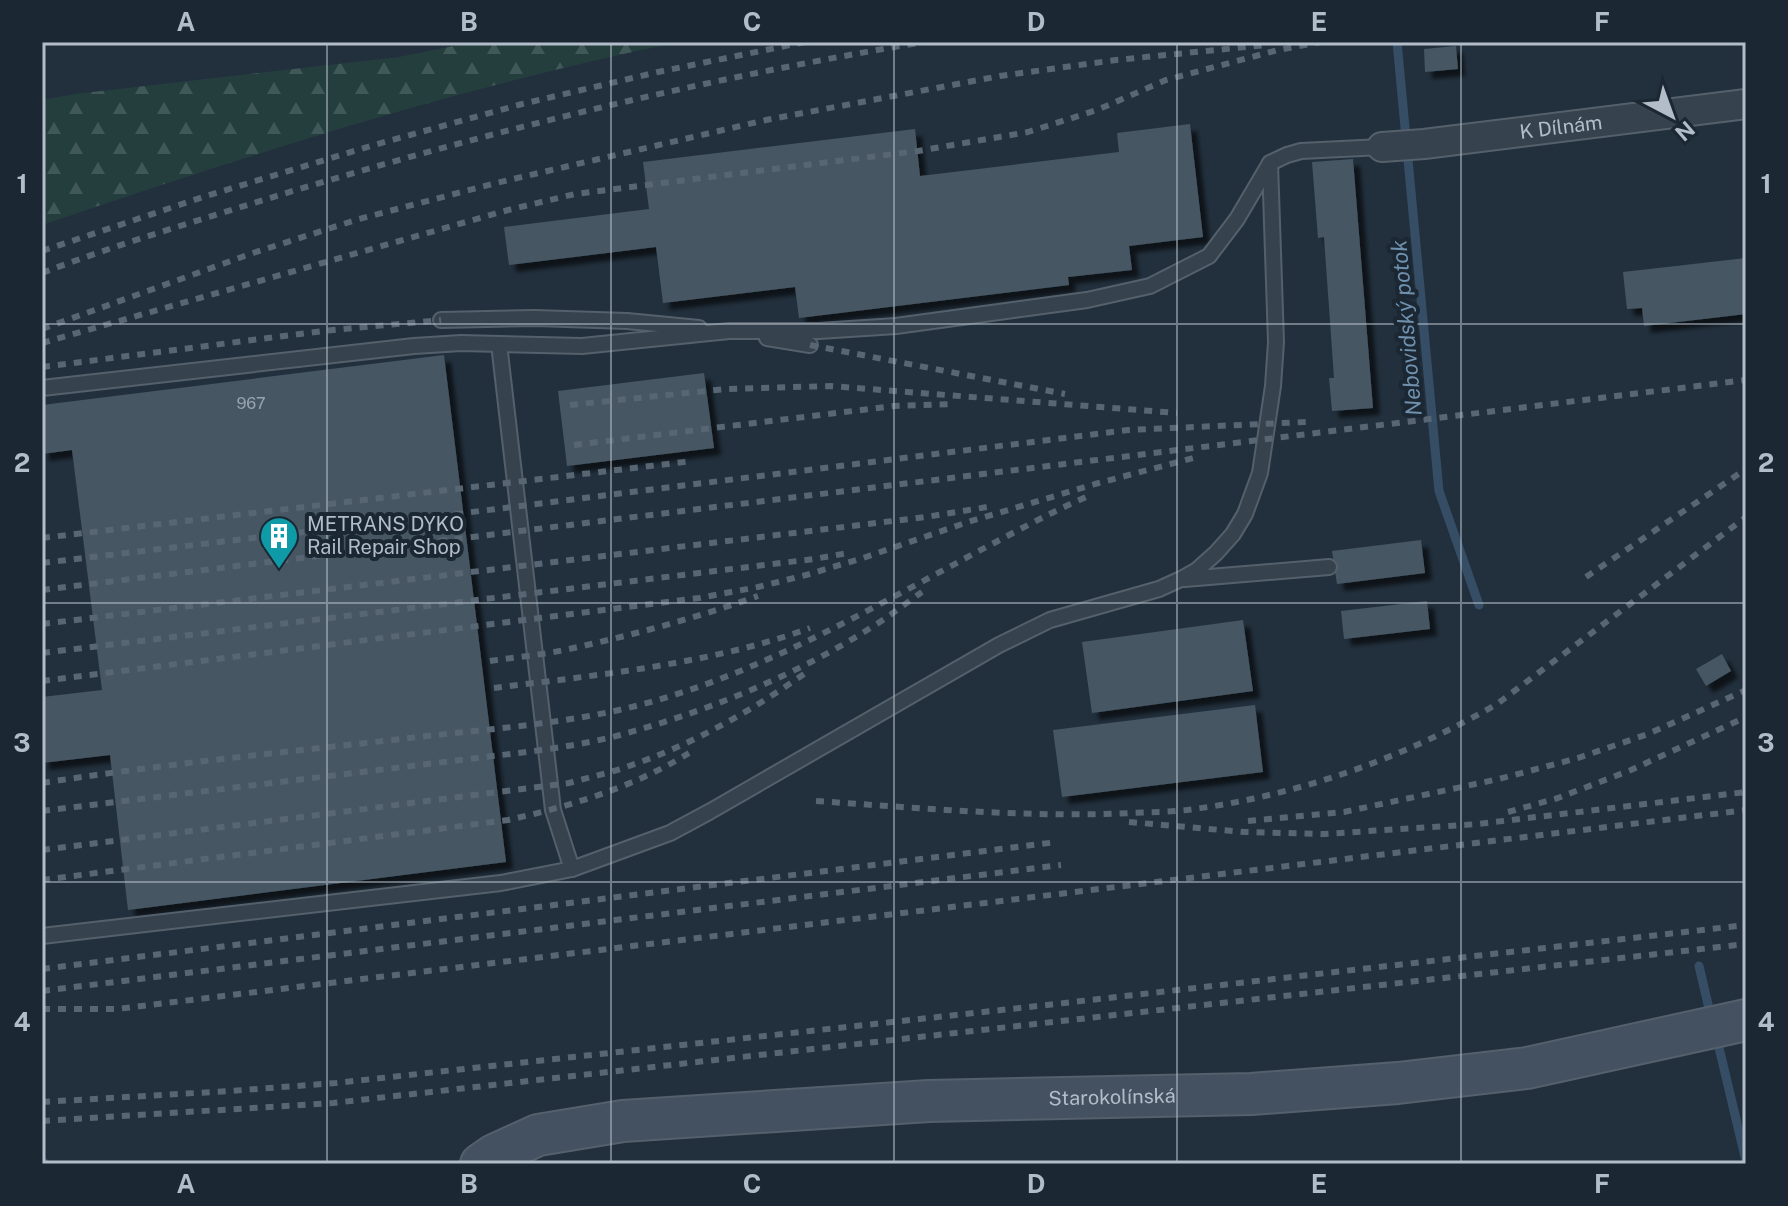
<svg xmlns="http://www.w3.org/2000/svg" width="1788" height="1206" font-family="'Public Sans',sans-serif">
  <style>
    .forest { fill: url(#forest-firs) }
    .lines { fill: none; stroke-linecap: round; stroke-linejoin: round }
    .stream { stroke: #354e65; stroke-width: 9 }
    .building { fill: #465664; filter: url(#shadow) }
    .lane-casing { stroke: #54606b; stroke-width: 18 }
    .street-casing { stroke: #54606b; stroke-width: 32 }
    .secondary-casing { stroke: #54606b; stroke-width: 44 }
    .lane { stroke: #36424d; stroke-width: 14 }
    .street { stroke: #36424d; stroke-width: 28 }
    .secondary { stroke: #445160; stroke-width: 40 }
    .rail { stroke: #586674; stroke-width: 6; stroke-dasharray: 8 8; stroke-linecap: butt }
    .grid { fill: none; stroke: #b2bdc9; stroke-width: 2; stroke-opacity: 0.55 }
    .labels { text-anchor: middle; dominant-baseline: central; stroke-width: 8; stroke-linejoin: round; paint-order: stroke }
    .number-label { font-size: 16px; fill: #97a3b0 }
    .street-label { font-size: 20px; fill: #b2bdc9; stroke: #1b2732 }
    .poi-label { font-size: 20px; fill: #b2bdc9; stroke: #1b2732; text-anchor: start }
    .water-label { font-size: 22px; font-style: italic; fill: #7091ad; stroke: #1b2732 }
    .neatline { fill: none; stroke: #b2bdc9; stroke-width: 3 }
    .grid-label { font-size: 26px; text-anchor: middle; font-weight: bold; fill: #b2bdc9 }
  </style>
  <defs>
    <pattern id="forest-firs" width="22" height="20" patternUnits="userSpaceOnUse" patternTransform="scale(2)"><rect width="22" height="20" fill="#243e3e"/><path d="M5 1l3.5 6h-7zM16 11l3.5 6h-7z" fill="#415859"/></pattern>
    <filter id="shadow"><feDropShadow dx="7" dy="7" stdDeviation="2" flood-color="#0009"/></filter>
  </defs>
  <rect width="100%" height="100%" fill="#22303d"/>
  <path class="forest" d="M473 42H680C463 86 251 154 42 225V100L75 94 399 57Z"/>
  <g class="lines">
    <g class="stream">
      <path d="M1397 42 1439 491 1479 605"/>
      <path d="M1699 966 1711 1017"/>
      <path d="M1716 1035 1746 1161"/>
      <path d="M42 1161 46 1164"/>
    </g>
  </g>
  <g class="building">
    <path d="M1456 46 1458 69 1425 72 1424 49Z"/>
    <path d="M1190 124 1203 237 1129 246 1132 270 1068 277 1069 285 799 318 795 287 663 303 656 247 509 265 504 227 649 209 643 162 915 129 920 176 1119 152 1117 133Z"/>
    <path d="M1353 159 1373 408 1332 411 1329 378H1334L1324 237 1318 238 1312 162Z"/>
    <path d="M1746 258V314L1644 326 1642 308 1627 309 1623 272Z"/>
    <path d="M444 355 506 862 128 910 110 755 42 763V697L102 690 72 450 42 454V405Z"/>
    <path d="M704 373 714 448 567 466 558 391Z"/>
    <path d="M1421 540 1425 573 1337 584 1332 551Z"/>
    <path d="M1427 601 1430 629 1344 639 1341 611Z"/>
    <path d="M1243 620 1253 691 1092 713 1082 642Z"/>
    <path d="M1722 654 1731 671 1706 686 1696 669Z"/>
    <path d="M1255 705 1263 772 1062 797 1053 730Z"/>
  </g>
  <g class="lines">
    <g class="lane-casing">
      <g id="lane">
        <path d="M441 320 535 318 627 321 699 328"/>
        <path d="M767 338 810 345"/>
        <path d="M499 344 553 810 572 869"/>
        <path d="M42 388 414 346 461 343 582 346 729 331H819L896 326 1087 300 1150 286 1209 256 1237 219 1270 163 1287 155 1301 151 1382 147"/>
        <path d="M1185 579 1329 567"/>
        <path d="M42 936 501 883 572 869 670 833 709 812 999 645 1050 620 1159 589 1181 579 1197 570 1216 553 1233 534 1245 514 1260 473 1273 386 1276 342 1270 163"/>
      </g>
    </g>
    <g class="street-casing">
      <g id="street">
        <path id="s1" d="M1382 147 1424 144 1746 104"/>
      </g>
    </g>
    <g class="secondary-casing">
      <g id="secondary">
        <path id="s2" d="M481 1164 494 1155 538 1135 623 1121 929 1101 1251 1094 1398 1083 1527 1068 1746 1020"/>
      </g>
    </g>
    <use href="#lane" class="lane"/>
    <use href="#street" class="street"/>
    <use href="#secondary" class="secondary"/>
    <g class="rail">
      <path d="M42 251 203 197 374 145 522 104 658 72 805 42"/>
      <path d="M42 273C121 243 203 219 283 194 493 130 707 78 924 42"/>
      <path d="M42 329 253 253 359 219 496 183 766 120 1000 76 1116 60 1266 45"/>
      <path d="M42 343 508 210 575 194 918 151 1028 132 1097 110 1166 80 1278 50 1321 42"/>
      <path d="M810 345 1065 394"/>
      <path d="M42 367 323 331 441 320"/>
      <path d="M570 405 726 389 831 386 1177 413"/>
      <path d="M574 445 894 406 952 404"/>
      <path d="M42 538 693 461"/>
      <path d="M42 563 464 513 1128 430 1306 422"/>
      <path d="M1586 577 1746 469"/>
      <path d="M42 590 1746 380"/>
      <path d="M42 624 926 517 987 507"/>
      <path d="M42 653 814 559 848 553"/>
      <path d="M490 661C516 657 543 655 569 649 633 635 696 618 758 596"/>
      <path d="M42 681 699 598 758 587 806 575 860 559 968 522 1095 484 1197 457"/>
      <path d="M494 688C597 675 712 664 810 628"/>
      <path d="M42 783C170 763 298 751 427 736 500 728 583 722 654 701 774 667 884 601 994 543 1024 527 1054 511 1086 497"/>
      <path d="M816 801C921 808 1027 818 1132 813 1151 812 1169 812 1187 810 1296 796 1402 759 1497 704L1746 517"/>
      <path d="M42 811 493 756C535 751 579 746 620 735 708 711 795 676 872 627 890 616 906 603 922 592"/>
      <path d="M1508 812 1558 798 1631 770 1746 717"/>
      <path d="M1248 821 1344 812 1499 779 1578 758 1648 734 1746 690"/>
      <path d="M1129 822 1244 832 1324 834 1478 824 1746 792"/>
      <path d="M42 850 569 783C587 778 605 774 623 768 688 747 748 713 804 674"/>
      <path d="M42 880 508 820C571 806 634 787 689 753"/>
      <path d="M42 969 1057 842"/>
      <path d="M42 991 1061 865"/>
      <path d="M42 1009H117L1746 810"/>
      <path d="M42 1102 230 1091 336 1083 1038 1006 1746 925"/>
      <path d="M42 1121 333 1103 1746 944"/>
    </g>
  </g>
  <path class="grid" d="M327 42V1164M611 42V1164M894 42V1164M1177 42V1164M1461 42V1164M42 324H1746M42 603H1746M42 882H1746"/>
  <defs>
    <g id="building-pin" transform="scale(2)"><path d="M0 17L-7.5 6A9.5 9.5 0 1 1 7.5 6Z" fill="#0f9aa8" stroke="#1b2732"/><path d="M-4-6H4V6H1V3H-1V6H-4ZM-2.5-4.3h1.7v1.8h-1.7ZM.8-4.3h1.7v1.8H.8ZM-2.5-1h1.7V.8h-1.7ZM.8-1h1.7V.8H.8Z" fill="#fff"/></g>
  </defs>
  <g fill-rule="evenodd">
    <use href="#building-pin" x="279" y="536"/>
  </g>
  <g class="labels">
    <g class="number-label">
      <text x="251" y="403">967</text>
    </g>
    <g class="street-label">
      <text stroke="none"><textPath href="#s1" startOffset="180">K Dílnám</textPath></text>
      <text stroke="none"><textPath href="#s2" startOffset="640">Starokolínská</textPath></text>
    </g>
    <g class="poi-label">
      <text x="307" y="524">METRANS DYKO<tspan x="307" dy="23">Rail Repair Shop</tspan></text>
    </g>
    <g class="water-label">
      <text transform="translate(1406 328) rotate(-95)">Nebovidský potok</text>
    </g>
  </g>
  <rect width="1788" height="1206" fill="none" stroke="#1b2732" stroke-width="88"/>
  <g transform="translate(1672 116) rotate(139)" stroke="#1b2732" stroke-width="6" paint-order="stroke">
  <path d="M0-6L14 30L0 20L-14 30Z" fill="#b2bdc9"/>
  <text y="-12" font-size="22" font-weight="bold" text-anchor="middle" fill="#b2bdc9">N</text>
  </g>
  <rect x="44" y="44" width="1700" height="1118" class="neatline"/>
  <g class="grid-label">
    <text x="186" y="31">A</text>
    <text x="469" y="31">B</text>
    <text x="752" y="31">C</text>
    <text x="1036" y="31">D</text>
    <text x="1319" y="31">E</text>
    <text x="1602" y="31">F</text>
    <text x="22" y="193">1</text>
    <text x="1766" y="193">1</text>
    <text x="22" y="472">2</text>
    <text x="1766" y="472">2</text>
    <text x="22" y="752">3</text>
    <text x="1766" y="752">3</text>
    <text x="22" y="1031">4</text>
    <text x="1766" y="1031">4</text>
    <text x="186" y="1193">A</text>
    <text x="469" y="1193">B</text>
    <text x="752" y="1193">C</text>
    <text x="1036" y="1193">D</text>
    <text x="1319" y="1193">E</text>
    <text x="1602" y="1193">F</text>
  </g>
</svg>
